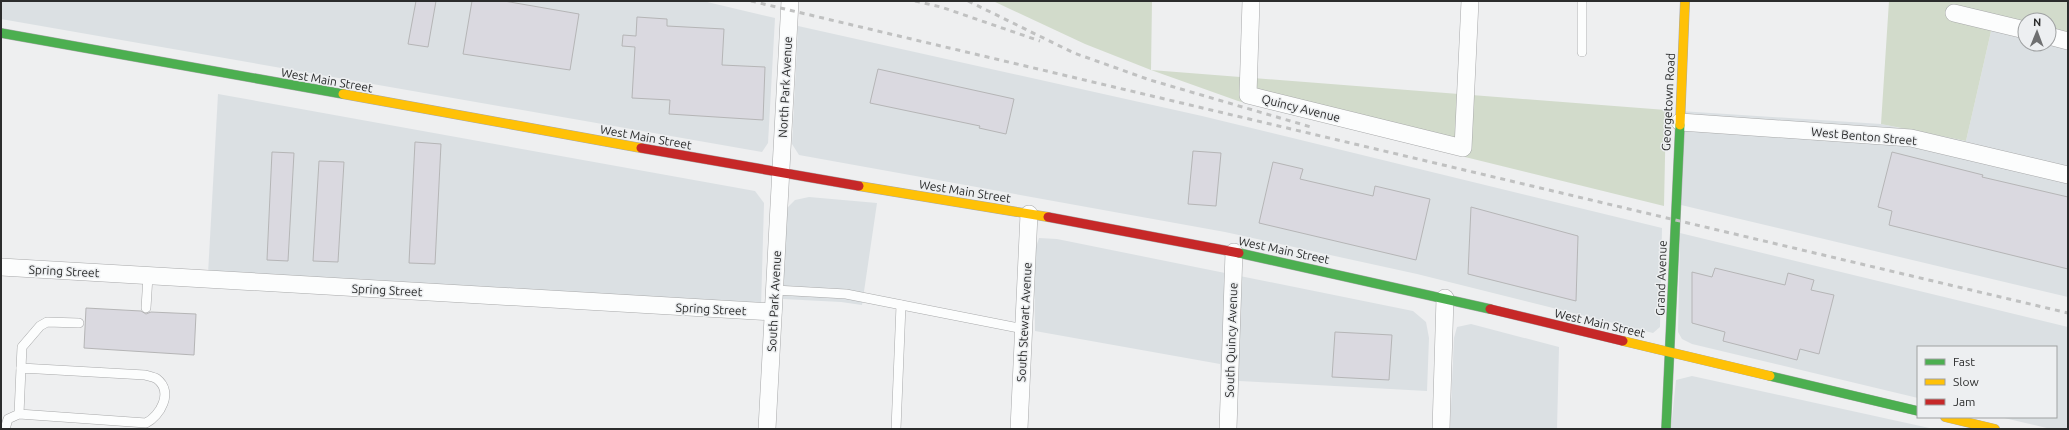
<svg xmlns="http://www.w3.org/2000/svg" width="2069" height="430" font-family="Ubuntu,sans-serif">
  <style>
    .built { fill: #dbe0e3 }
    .green { fill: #d2dbcb }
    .building { fill: #dad9e0; stroke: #b5b5b6 }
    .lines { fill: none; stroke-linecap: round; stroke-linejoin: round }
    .lane-casing { stroke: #a8a9aa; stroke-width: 10 }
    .street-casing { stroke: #a8a9aa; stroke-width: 18 }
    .fast-casing { stroke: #a8a9aa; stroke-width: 10 }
    .slow-casing { stroke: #a8a9aa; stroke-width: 10 }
    .jam-casing { stroke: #a8a9aa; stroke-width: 10 }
    .lane { stroke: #fcfdfd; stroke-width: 9 }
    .street { stroke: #fcfdfd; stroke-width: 17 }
    .fast { stroke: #4caf50; stroke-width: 9 }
    .slow { stroke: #ffc107; stroke-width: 9 }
    .jam { stroke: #c62828; stroke-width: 9 }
    .rail { stroke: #c0c1c1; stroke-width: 3; stroke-dasharray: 5 5; stroke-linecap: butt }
    .labels { text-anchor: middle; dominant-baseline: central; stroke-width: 3; stroke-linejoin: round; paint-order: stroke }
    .street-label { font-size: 12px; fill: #2b2c2c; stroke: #edeff1 }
  </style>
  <rect width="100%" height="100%" fill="#eeeff0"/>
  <g class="built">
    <path d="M1 1H703L775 18 768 143 762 152 1 19Z"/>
    <path d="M798 26 1202 116 1662 228 1660 327 1653 333 1417 274 1225 232 799 155 792 144Z"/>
    <path d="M1992 27 2025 35V44L2068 45V297L1681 205 1680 111 1881 124 1966 141Z"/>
    <path d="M218 94 755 191 764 203 761 307 208 274Z"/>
    <path d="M809 197 877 203 862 305 841 302 783 299 786 209 795 200Z"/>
    <path d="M1680 233 2068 327V429H2051L2000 417H2056V347H1918V398L1692 344 1682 339 1678 332Z"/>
    <path d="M1039 238 1057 239 1413 311 1426 322 1429 338 1427 391 1221 380 1220 364 1035 331 1034 253Z"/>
    <path d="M1471 324 1559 347 1557 429H1450L1454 338 1457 327Z"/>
    <path d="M1692 376 1934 429H1671L1676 380Z"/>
  </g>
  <g class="green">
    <path d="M993 1H1152L1151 70 1666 110 1664 206 1238 101 1151 70 1085 44Z"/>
    <path d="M1889 1H2068V45L2049 40V20H2025V35L1992 27 1966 141 1881 124Z"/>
  </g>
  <g class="building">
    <path d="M416 1H436L428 47 408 44Z"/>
    <path d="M472 1H504L579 14 570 70 463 54Z"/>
    <path d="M637 17 667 19V26L724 29 722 65 765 67 763 120 669 114 670 100 632 98 635 47 622 46 623 35 636 36Z"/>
    <path d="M878 69 1014 99 1006 134 979 128 980 126 870 103Z"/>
    <path d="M415 142 441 144 435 264 409 263Z"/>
    <path d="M1193 151 1221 153 1216 206 1188 204Z"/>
    <path d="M272 152 294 153 288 261 267 260Z"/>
    <path d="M1892 152 1983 175 1982 177 2068 197V269L1889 225 1892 211 1878 207Z"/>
    <path d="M319 161 344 162 338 262 313 261Z"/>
    <path d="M1273 162 1303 169 1300 179 1373 196 1375 186 1430 199 1416 260 1259 223Z"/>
    <path d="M1471 207 1578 236 1576 301 1468 274Z"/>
    <path d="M1715 268 1785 285 1788 273 1814 280 1811 290 1834 295 1819 354 1800 349 1797 360 1723 341 1725 332 1692 323V272L1712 277Z"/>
    <path d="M86 308 141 311 146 314 151 312 196 314 194 355 84 348Z"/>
    <path d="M1335 332 1392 335 1389 380 1332 377Z"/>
  </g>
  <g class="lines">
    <g class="lane-casing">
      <g id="lane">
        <path d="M1582 52V1"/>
        <path d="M775 290 846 294 1024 329"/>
        <path d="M146 308 148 276"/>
        <path d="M21 368 22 347 40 326 47 322 79 323"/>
        <path d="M5 429 8 419 19 414 146 423C160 416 174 392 157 379 154 377 148 376 145 375L21 368 19 414"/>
        <path d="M896 429 901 305"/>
      </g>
    </g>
    <g class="street-casing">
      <g id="street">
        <path d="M1251 1 1248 95 1463 148 1470 1"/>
        <path d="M1954 13 2025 30"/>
        <path d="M2049 36 2068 41"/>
        <path d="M1680 122 1911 138 2068 175"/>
        <path d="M1 267 773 312"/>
        <path d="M767 429 790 1"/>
        <path d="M1019 429 1029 214"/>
        <path d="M1228 429 1234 252"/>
        <path d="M1441 429 1445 298"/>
      </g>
    </g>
    <g class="fast-casing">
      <g id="fast">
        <path d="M1 33 343 94"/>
        <path d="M1239 253 1490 309"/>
        <path d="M1770 376 1918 411"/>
        <path d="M1666 429 1680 125"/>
      </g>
    </g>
    <g class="slow-casing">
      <g id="slow">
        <path d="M343 94 641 148"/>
        <path d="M1680 125 1685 1"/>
        <path d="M859 186 1048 217"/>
        <path d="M1623 341 1770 376"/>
        <path d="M1945 417 1995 429"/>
      </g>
    </g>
    <g class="jam-casing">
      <g id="jam">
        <path d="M641 148 859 186"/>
        <path d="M1048 217 1239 253"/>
        <path d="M1490 309 1623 341"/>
      </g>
    </g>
    <use href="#lane" class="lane"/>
    <use href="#street" class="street"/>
    <use href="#fast" class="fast"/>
    <use href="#slow" class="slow"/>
    <use href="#jam" class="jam"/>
    <g class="rail">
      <path d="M751 1 2068 313"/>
      <path d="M915 1 941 7 1040 41"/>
      <path d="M968 1 1074 53 1150 80 1311 127"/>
    </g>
  </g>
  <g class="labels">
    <g class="street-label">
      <text transform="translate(327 80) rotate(10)">West Main Street</text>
      <text transform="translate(785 87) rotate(-87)">North Park Avenue</text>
      <text transform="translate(1668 102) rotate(-87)">Georgetown Road</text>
      <text transform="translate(1301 108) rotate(14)">Quincy Avenue</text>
      <text transform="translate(1864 136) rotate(5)">West Benton Street</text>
      <text transform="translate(646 137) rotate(10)">West Main Street</text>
      <text transform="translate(965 191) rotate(9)">West Main Street</text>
      <text transform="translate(1284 250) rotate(12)">West Main Street</text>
      <text transform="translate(64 271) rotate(3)">Spring Street</text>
      <text transform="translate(1661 278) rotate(-88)">Grand Avenue</text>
      <text transform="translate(387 290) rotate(3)">Spring Street</text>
      <text transform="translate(774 301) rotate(-87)">South Park Avenue</text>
      <text transform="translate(711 309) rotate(3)">Spring Street</text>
      <text transform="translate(1024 322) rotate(-87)">South Stewart Avenue</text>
      <text transform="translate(1600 323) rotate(13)">West Main Street</text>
      <text transform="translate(1231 340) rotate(-88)">South Quincy Avenue</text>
    </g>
  </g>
  <rect width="2069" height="430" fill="none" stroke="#2b2c2c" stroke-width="4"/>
  <rect x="1917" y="346" width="140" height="72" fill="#edeff1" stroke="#9fa1a2"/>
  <rect x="1925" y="359" width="20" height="6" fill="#4caf50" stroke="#9fa1a2"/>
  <text x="1953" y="366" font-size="12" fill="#2b2c2c">Fast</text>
  <rect x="1925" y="379" width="20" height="6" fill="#ffc107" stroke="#9fa1a2"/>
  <text x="1953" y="386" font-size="12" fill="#2b2c2c">Slow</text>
  <rect x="1925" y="399" width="20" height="6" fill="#c62828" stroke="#9fa1a2"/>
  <text x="1953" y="406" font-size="12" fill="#2b2c2c">Jam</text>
  <g transform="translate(2037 32) rotate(1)"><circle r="19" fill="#edeff1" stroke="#9fa1a2"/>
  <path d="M0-3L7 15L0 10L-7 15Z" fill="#6f7071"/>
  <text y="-6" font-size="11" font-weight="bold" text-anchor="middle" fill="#2b2c2c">N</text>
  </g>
</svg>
